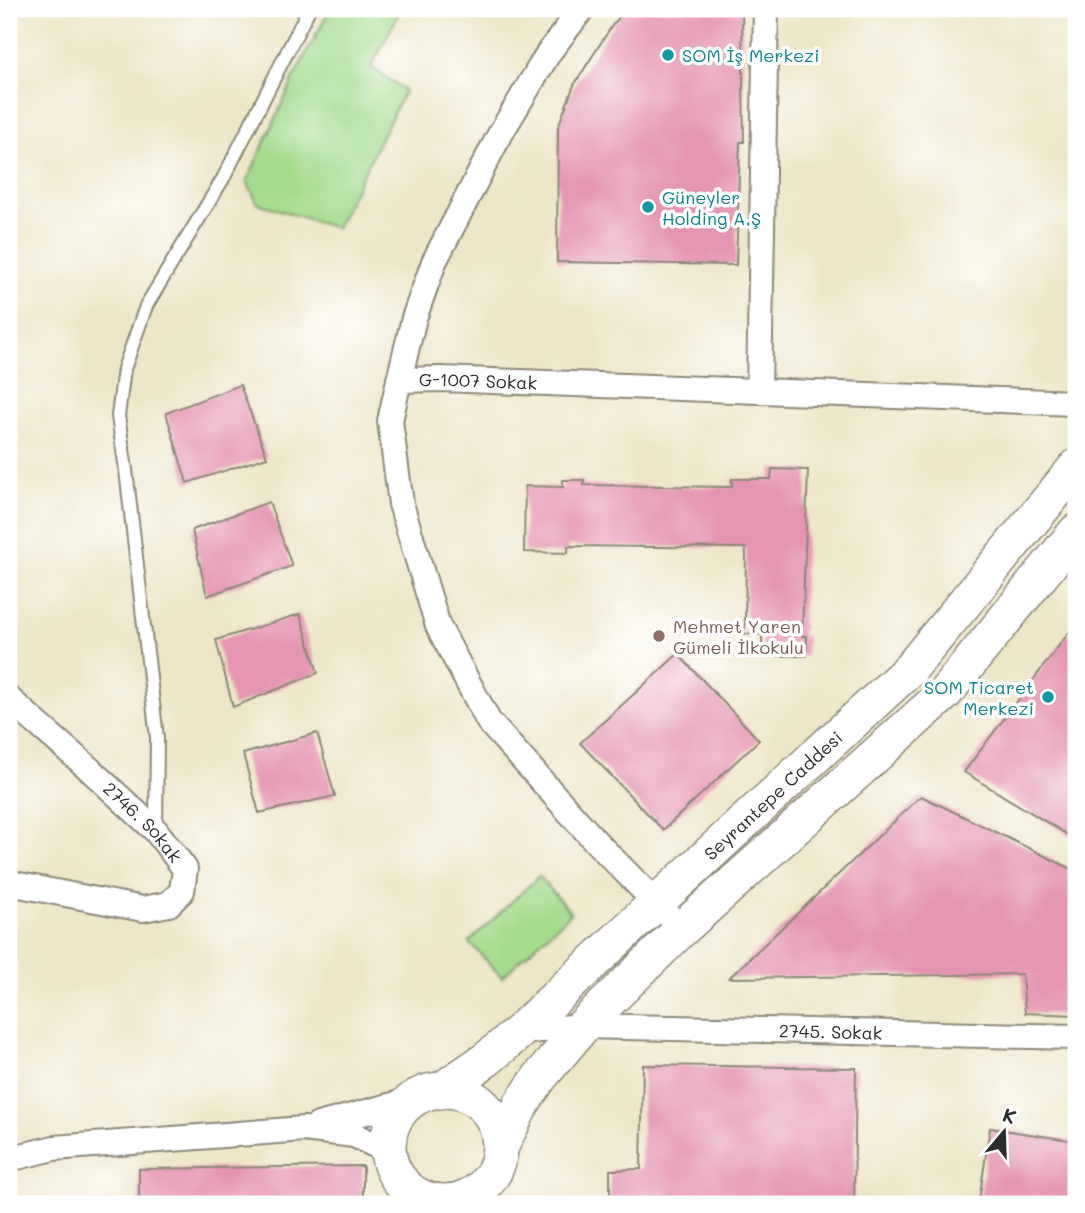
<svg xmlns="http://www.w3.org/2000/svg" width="1085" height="1213" font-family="Mali,sans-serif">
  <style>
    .green { fill: #a4dc8d; stroke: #68845c; stroke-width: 2 }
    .building { fill: #e595b1 }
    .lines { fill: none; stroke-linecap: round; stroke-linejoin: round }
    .service-casing { stroke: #8c8879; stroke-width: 16 }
    .minor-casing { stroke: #8c8879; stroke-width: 28 }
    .secondary-casing { stroke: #8c8879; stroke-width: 38 }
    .service { stroke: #fff; stroke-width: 12 }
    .minor { stroke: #fff; stroke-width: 24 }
    .secondary { stroke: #fff; stroke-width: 35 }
    .culture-dot { fill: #0f9aa8; stroke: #fff; stroke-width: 2.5 }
    .education-dot { fill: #8d6e63; stroke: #fff; stroke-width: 2.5 }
    .labels { text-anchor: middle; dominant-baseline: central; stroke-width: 7; stroke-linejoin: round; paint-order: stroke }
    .culture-label { font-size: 18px; fill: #0d838f; stroke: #fff; text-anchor: start }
    .street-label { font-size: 18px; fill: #2b2b2b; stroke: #fff }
    .education-label { font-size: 18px; fill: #785e54; stroke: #fff; text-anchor: start }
  </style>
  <rect width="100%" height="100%" fill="#fff"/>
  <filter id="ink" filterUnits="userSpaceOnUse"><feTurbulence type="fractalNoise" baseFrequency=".0143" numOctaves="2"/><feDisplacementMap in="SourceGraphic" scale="14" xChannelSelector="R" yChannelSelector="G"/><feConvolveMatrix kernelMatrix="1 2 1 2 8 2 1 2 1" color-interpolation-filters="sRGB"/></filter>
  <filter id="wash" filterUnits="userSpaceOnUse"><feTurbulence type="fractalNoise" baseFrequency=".00686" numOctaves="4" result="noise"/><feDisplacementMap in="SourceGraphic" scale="28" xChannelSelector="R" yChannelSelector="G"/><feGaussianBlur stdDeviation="1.57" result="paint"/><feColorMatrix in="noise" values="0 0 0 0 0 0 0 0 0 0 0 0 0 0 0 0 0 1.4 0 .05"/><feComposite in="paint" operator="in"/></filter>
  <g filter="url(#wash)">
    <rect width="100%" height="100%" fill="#ede6c7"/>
    <g class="green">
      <path d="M330 9H401L371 67 405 90 336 228 257 203 247 181 299 67Z"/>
      <path d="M539 876 571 913 502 977 469 942Z"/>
    </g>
    <g id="blocks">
      <g class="building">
        <path d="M627 9H742L744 142H740L736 265 557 262 558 127 574 85 613 24Z"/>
        <path d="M240 385 267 457 187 483 166 413Z"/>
        <path d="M772 469 808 470 802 636H807L806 656H762V635L745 634 746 548 568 546V553L524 552 525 486 563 487V480H584V485L732 487V479H771Z"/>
        <path d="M269 502 292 566 207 596 192 530Z"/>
        <path d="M300 614 318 673 233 707 216 640Z"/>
        <path d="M1076 623V840L964 772Z"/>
        <path d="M678 654 759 740 663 830 580 743Z"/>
        <path d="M317 733 335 796 259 813 243 754Z"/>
        <path d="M921 796 1076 871V1015L1025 1013 1022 974 729 978Z"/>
        <path d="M643 1065 856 1068 854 1204H610V1170L641 1169Z"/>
        <path d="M990 1128 1076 1141V1204H994L979 1201Z"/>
        <path d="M363 1166V1202L139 1204V1169Z"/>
      </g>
    </g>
  </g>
  <g filter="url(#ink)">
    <use href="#blocks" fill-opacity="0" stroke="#8c8879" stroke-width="2"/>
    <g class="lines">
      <g class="service-casing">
        <path id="service" d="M156 831 157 738 126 470 118 416 124 369 146 306 224 177 309 9"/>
      </g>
      <g class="minor-casing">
        <g id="minor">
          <path d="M399 380 414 318 434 262 499 136 549 52 582 9"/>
          <path d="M759 391 766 9"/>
          <path id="s1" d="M9 699 86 766 156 831 185 869 182 891 169 904 143 909 9 883"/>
          <path id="s2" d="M682 929 597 843 489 722 438 626 401 504 390 421 399 380 441 379 1076 403"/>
          <path id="s3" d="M519 1032 583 1026 1076 1037"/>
          <path d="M318 1125 415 1099"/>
          <path d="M9 1159 54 1148 304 1129 354 1135 377 1146 389 1158"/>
        </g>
      </g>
      <g class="secondary-casing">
        <g id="secondary">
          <circle cx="444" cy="1146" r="56"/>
          <path id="s4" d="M440 1091 487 1059 519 1032 656 903 910 669 1076 467"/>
          <path d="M500 1148 522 1103 540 1077 583 1026 682 929 945 693 1076 532"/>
        </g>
      </g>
      <use href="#service" class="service"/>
      <use href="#minor" class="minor"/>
      <use href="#secondary" class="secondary"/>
    </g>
  </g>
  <g class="culture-dot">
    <circle cx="668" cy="55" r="7"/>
    <circle cx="648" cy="207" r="7"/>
    <circle cx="1048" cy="697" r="7"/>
  </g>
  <circle class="education-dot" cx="659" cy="636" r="7"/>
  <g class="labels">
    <g class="culture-label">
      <text x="682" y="55">SOM İş Merkezi</text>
      <text x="662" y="197">Güneyler<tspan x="662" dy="21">Holding A.Ş</tspan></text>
      <text x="1034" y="687" text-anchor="end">SOM Ticaret<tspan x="1034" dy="21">Merkezi</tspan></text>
    </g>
    <g class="street-label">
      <text stroke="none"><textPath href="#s2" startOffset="724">G-1007 Sokak</textPath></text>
      <text stroke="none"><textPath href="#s4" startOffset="446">Seyrantepe Caddesi</textPath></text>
      <text stroke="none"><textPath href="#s1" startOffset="182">2746. Sokak</textPath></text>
      <text stroke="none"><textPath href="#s3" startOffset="312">2745. Sokak</textPath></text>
    </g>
    <g class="education-label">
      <text x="673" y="626">Mehmet Yaren<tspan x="673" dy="21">Gümeli İlkokulu</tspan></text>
    </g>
  </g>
  <rect width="1085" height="1213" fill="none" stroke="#fff" stroke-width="35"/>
  <g transform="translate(1004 1132) rotate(19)" stroke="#ffffff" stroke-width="5" paint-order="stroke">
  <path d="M0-5L12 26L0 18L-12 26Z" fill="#2b2b2b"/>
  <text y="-10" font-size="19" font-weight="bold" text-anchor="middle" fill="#2b2b2b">K</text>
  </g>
</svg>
